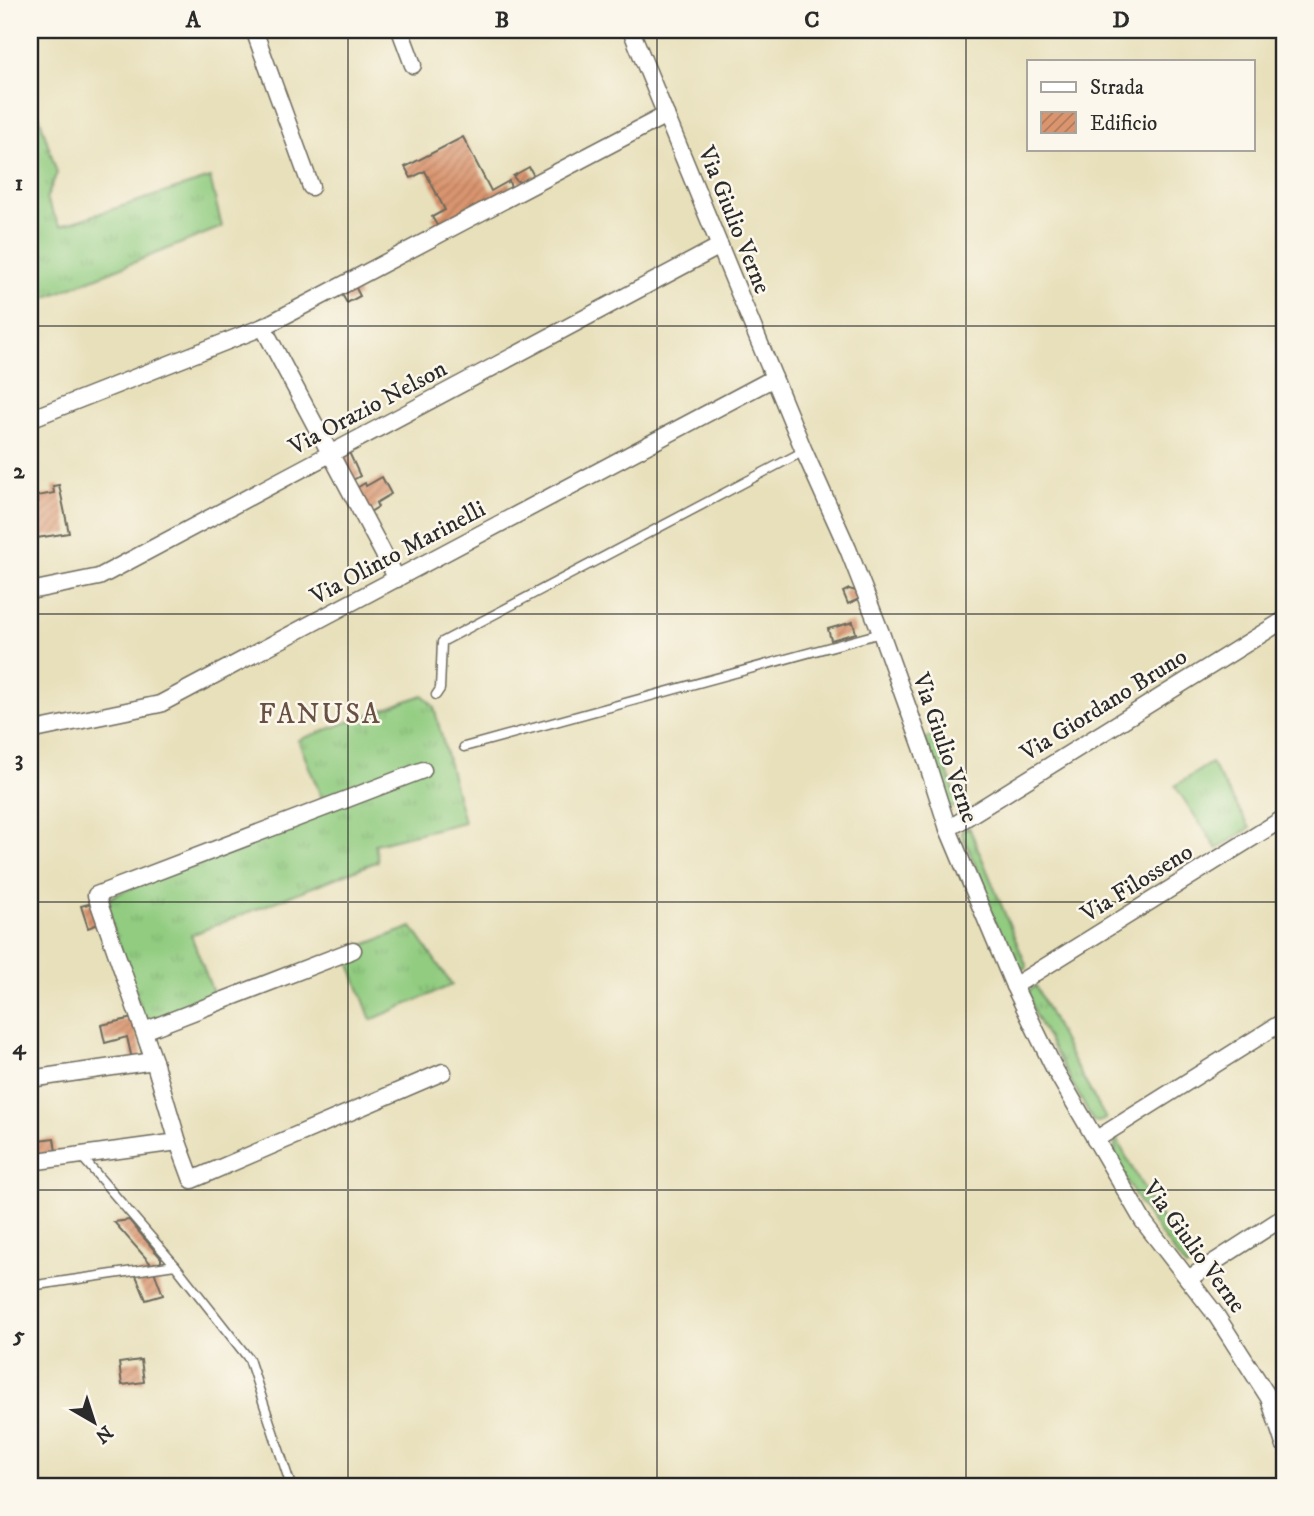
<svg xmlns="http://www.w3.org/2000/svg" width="1314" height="1516" font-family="'IM FELL DW Pica',serif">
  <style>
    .grass { fill: url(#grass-tufts); stroke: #5e7c56; stroke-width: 2 }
    .building { fill: url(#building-hatch) }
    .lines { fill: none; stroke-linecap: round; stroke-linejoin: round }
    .lane-casing { stroke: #6d6a5d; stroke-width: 11 }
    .street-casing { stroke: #6d6a5d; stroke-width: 19 }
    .lane { stroke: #fff; stroke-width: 8 }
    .street { stroke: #fff; stroke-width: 16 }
    .grid { fill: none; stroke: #2b2b2b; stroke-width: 2; stroke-opacity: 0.55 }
    .labels { text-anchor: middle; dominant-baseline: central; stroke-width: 5; stroke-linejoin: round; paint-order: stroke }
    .street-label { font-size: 24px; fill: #2b2b2b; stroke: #fbf7ec }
    .quarter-label { font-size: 28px; letter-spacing: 2px; fill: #685043; stroke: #fbf7ec }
    .neatline { fill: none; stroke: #2b2b2b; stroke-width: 2.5 }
    .grid-label { font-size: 23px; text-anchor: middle; font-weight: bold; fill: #2b2b2b }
  </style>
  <defs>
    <pattern id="grass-tufts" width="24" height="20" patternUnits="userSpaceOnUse" patternTransform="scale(1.75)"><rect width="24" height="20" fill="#91cc80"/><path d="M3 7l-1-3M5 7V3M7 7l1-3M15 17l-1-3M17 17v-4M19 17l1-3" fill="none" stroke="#7daf6f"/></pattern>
    <pattern id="building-hatch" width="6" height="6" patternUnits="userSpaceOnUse" patternTransform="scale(1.75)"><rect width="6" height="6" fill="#da956f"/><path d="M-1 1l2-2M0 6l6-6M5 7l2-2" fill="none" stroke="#b17a5b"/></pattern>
  </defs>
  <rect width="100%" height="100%" fill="#fbf7ec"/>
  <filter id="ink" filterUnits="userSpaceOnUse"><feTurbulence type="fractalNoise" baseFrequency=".0143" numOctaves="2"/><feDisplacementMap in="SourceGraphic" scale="14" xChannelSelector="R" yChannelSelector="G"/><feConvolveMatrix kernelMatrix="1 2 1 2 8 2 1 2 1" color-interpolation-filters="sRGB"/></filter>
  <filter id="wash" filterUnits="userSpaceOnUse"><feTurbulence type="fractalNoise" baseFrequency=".00686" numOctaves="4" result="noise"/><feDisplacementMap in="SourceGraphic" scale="28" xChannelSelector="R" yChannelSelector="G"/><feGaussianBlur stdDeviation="1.57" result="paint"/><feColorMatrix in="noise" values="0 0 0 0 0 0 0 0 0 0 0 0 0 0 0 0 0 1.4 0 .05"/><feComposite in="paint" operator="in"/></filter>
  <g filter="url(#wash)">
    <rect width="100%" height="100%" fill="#e8e0bb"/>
    <g class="grass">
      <path d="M30 87 57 173 46 199 60 226 210 178 222 227 30 304Z"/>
      <path d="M423 695 434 707 464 822 375 844 378 861 191 935 214 995 146 1023 110 918 108 904 111 897 323 801 298 740Z"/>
      <path d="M934 735 960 807 952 808 947 804 924 739Z"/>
      <path d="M1211 763 1250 828 1217 849 1175 786Z"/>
      <path d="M969 827 1027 967 1023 969 1012 962 984 898 982 881 961 832Z"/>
      <path d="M412 927 452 985 371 1020 348 959 357 960 364 953V945Z"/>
      <path d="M1036 986 1070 1055 1106 1119 1099 1122 1093 1121 1035 1015 1028 992Z"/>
      <path d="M1116 1138 1152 1204 1193 1264 1186 1268C1169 1246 1104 1163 1116 1138Z"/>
    </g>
    <g id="blocks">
      <g class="building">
        <path d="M463 137 491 191 509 181 511 188 438 227 432 217 445 210 425 171 411 178 405 167Z"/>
        <path d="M529 167 534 176 521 183 516 180 513 176Z"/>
        <path d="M354 284 360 296 347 303 340 291Z"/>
        <path d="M348 450 360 476 351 481 338 456Z"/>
        <path d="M382 477 391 494 376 503 378 507 368 513 355 489 365 483 366 486Z"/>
        <path d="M59 485 69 533 30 539V503L38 502 37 496 54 493 53 486Z"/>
        <path d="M849 589 856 591 859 599 848 604 843 592Z"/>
        <path d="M853 622 856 633 831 640 828 629Z"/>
        <path d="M92 903 98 924 88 928 81 906Z"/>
        <path d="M133 1018 142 1053 138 1058 132 1059 127 1037 105 1043 101 1025Z"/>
        <path d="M54 1138 56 1152 30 1156V1141Z"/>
        <path d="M129 1220 161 1258V1263L151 1264 114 1222Z"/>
        <path d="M154 1271 163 1295 146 1300 135 1273Z"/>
        <path d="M141 1360 144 1382 122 1385 119 1363Z"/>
      </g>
    </g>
  </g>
  <g filter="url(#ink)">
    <use href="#blocks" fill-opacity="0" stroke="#6d6a5d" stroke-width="2"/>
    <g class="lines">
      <g class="lane-casing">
        <g id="lane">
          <path d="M436 695 440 689 442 642 804 451"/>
          <path d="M464 747 881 633"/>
          <path d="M81 1156 175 1265"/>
          <path d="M30 1286 175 1265 249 1359 291 1486"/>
        </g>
      </g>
      <g class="street-casing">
        <g id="street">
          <path d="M254 30 311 187"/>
          <path d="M400 30 413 65"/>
          <path d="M631 30 804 451 848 549 881 633 922 747 948 829 1014 986 1054 1068 1143 1221 1216 1315 1269 1398 1284 1444"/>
          <path d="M263 327 397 579"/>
          <path d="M30 419 263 327 666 115"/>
          <path d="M30 591 99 577 720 246"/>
          <path d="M30 731 160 704 774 378"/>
          <path d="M948 829 1284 620"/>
          <path d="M1014 986 1284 818"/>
          <path d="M144 1031 353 950"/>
          <path d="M154 1061 96 895 423 770"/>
          <path d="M30 1079 154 1061 178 1142 30 1162"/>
          <path d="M1095 1140 1284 1021"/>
          <path d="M178 1142 192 1180 443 1072"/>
          <path d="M1188 1279 1284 1217"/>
        </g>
      </g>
      <use href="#lane" class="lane"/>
      <use href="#street" class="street"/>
    </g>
  </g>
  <path class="grid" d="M348 30V1486M657 30V1486M966 30V1486M30 326H1284M30 614H1284M30 902H1284M30 1190H1284"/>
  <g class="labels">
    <g class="street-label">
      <text transform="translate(734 220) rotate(68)">Via Giulio Verne</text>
      <text transform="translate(368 408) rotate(-28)">Via Orazio Nelson</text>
      <text transform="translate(398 553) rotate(-28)">Via Olinto Marinelli</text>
      <text transform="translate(1104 705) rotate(-32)">Via Giordano Bruno</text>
      <text transform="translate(945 748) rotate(71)">Via Giulio Verne</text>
      <text transform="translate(1137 883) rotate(-32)">Via Filosseno</text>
      <text transform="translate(1194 1247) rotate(54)">Via Giulio Verne</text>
    </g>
    <g class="quarter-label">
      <text x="320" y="714">FANUSA</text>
    </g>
  </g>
  <rect width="1314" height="1516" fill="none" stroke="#fbf7ec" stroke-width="77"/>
  <rect x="1027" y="60" width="228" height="91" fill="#fbf7ec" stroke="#a8a59f" stroke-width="2"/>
  <rect x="1041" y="82" width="35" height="10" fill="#ffffff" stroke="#a8a59f" stroke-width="2"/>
  <text x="1090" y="94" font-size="21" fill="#2b2b2b">Strada</text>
  <rect x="1041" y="112" width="35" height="21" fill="url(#building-hatch)" stroke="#a8a59f" stroke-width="2"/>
  <text x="1090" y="130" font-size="21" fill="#2b2b2b">Edificio</text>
  <g transform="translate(94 1422) rotate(141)" stroke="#fbf7ec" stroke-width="5" paint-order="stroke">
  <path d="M0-5L12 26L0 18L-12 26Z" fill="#2b2b2b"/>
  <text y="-10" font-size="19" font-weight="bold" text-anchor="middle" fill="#2b2b2b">N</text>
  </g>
  <rect x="38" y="38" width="1238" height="1440" class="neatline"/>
  <g class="grid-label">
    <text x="193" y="27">A</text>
    <text x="502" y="27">B</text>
    <text x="812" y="27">C</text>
    <text x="1121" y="27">D</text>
    <text x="19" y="190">1</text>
    <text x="19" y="478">2</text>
    <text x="19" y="766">3</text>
    <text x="19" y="1054">4</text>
    <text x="19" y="1342">5</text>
  </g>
</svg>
